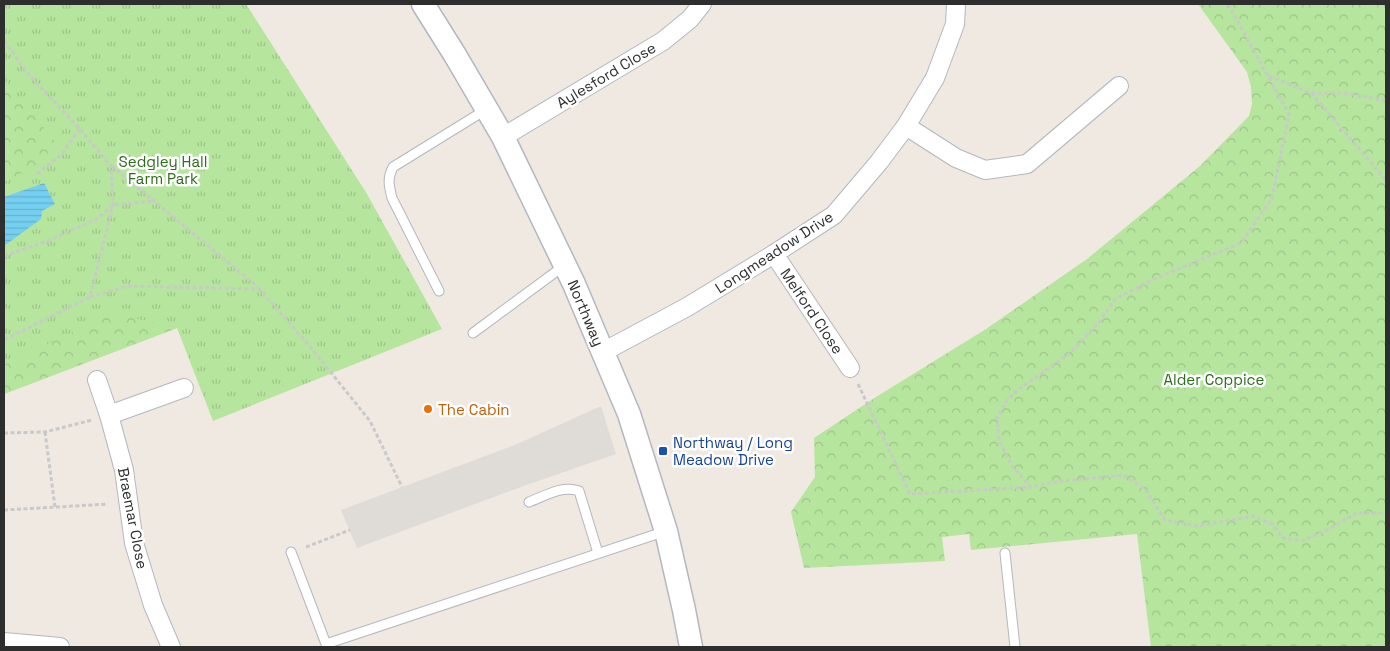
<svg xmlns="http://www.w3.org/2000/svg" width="1390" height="651" font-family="'Space Grotesk',sans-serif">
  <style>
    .grass { fill: url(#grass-tufts) }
    .forest { fill: url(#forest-crowns) }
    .plaza { fill: #dfdcd8 }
    .water { fill: url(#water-rules) }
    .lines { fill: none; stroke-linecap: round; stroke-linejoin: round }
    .service-casing { stroke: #b4b7c1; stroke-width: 11 }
    .minor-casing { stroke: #b4b7c1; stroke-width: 20 }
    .tertiary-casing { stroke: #b4b7c1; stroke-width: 25 }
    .path { stroke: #c9c9c9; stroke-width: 3; stroke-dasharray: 4 2.5; stroke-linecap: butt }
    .service { stroke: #fff; stroke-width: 9 }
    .minor { stroke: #fff; stroke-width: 18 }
    .tertiary { stroke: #fff; stroke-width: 22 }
    .food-dot { fill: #e8710a; stroke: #fff; stroke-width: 2 }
    .transit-dot { fill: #1a4fb4; stroke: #fff; stroke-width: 2 }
    .labels { text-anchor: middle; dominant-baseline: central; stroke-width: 5; stroke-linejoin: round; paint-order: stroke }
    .street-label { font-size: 15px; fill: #2e2e2e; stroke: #fff }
    .park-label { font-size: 15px; fill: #2c6e1b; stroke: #fff }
    .food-label { font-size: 15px; fill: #c56008; stroke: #fff; text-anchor: start }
    .transit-label { font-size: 15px; fill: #164399; stroke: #fff; text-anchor: start }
  </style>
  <defs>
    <pattern id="grass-tufts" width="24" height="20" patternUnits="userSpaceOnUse" patternTransform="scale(1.25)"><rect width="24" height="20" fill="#b6e59e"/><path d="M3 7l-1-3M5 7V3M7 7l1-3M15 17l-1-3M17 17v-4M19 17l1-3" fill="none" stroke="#9dc588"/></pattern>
    <pattern id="forest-crowns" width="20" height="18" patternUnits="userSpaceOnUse" patternTransform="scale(1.25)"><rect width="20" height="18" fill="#b6e59e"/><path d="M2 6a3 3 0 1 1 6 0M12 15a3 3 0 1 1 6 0" fill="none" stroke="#9dc588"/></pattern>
    <pattern id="water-rules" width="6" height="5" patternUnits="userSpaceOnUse" patternTransform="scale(1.25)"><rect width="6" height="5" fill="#75cff0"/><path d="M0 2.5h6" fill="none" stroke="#66b2ce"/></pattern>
  </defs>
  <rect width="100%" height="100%" fill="#efe9e1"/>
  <path class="grass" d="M4 4H246L367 194 442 329 213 421 177 328 4 394Z"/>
  <g class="forest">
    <path d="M1198 4H1386V647H1151L1137 534 971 550 969 534 942 537 945 561 804 568 791 512 815 477 814 438 876 397 986 329 1087 259 1200 166 1249 116 1252 104 1251 87 1247 72Z"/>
    <path d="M4 79 57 144 34 167 4 182Z"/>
    <path d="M112 313 177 328 4 394V365Z"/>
  </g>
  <path class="plaza" d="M601 406 616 454 518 488 357 548 341 510 517 444Z"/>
  <path class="water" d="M44 183 55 204 42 211 41 219 4 246V197Z"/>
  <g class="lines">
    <g class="service-casing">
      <g id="service">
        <path d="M439 291 392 198C389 186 387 179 393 167L487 109"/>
        <path d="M473 333 565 265"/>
        <path d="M529 502C545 496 562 485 579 491L598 553"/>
        <path d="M291 552 326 644 666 531"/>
        <path d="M1005 553 1015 647"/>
      </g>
    </g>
    <g class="minor-casing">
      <g id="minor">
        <path d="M906 126 956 158 985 170 1027 164 1119 86"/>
        <path d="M503 137 663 41 690 19 702 4"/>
        <path d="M774 254 850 368"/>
        <path d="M603 352 687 307 774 254 834 215 879 162 906 126 935 78 955 24 956 4"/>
        <path d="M97 380 109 415 124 470 134 543 153 605 171 647"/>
        <path d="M109 415 184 388"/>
        <path d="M4 642 60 647"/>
      </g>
    </g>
    <g class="tertiary-casing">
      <path id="tertiary" d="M423 4 455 55 503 137 574 284 629 414 666 531 684 610 691 647"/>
    </g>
    <g class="path">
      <path d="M1228 4 1289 114 1272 198 1241 243 1152 280 1115 299 1099 322 1070 353 1019 389 1007 400 997 418 999 440 1012 466 1031 487 1061 481 1124 475 1145 489 1165 520 1198 526 1253 516 1272 524 1283 538 1302 541 1329 529 1357 513H1386"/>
      <path d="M4 41 30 76 80 129 111 166 113 205 90 297 4 340"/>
      <path d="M1269 76 1311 93H1346L1386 101"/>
      <path d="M1311 93 1386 180"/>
      <path d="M112 166 259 288"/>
      <path d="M37 174 61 155 80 129"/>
      <path d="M4 256 45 242 97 219 113 205 155 201"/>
      <path d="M90 297 127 286 259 289 308 344 370 421 402 487"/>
      <path d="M858 384 910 494 1030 487"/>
      <path d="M45 432 55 507"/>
      <path d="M4 433 45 432 92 420"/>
      <path d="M4 510 108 504"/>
      <path d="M306 547 350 530"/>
    </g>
    <use href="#service" class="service"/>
    <use href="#minor" class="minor"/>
    <use href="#tertiary" class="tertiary"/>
  </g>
  <circle class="food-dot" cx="428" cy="409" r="5"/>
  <rect class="transit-dot" x="658" y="446" width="10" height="10" rx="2.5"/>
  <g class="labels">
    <g class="street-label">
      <text transform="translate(606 75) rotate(-31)">Aylesford Close</text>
      <text transform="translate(774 252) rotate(-33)">Longmeadow Drive</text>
      <text transform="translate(812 311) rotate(56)">Melford Close</text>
      <text transform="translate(586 313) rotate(67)">Northway</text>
      <text transform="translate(133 518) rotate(79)">Braemar Close</text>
    </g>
    <g class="park-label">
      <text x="163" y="161">Sedgley Hall<tspan x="163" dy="17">Farm Park</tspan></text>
      <text x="1214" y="379">Alder Coppice</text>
    </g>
    <g class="food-label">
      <text x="438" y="409">The Cabin</text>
    </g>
    <g class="transit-label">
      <text x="673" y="442">Northway / Long<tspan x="673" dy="17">Meadow Drive</tspan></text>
    </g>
  </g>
  <rect width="1390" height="651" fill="none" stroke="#2e2e2e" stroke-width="10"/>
</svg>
